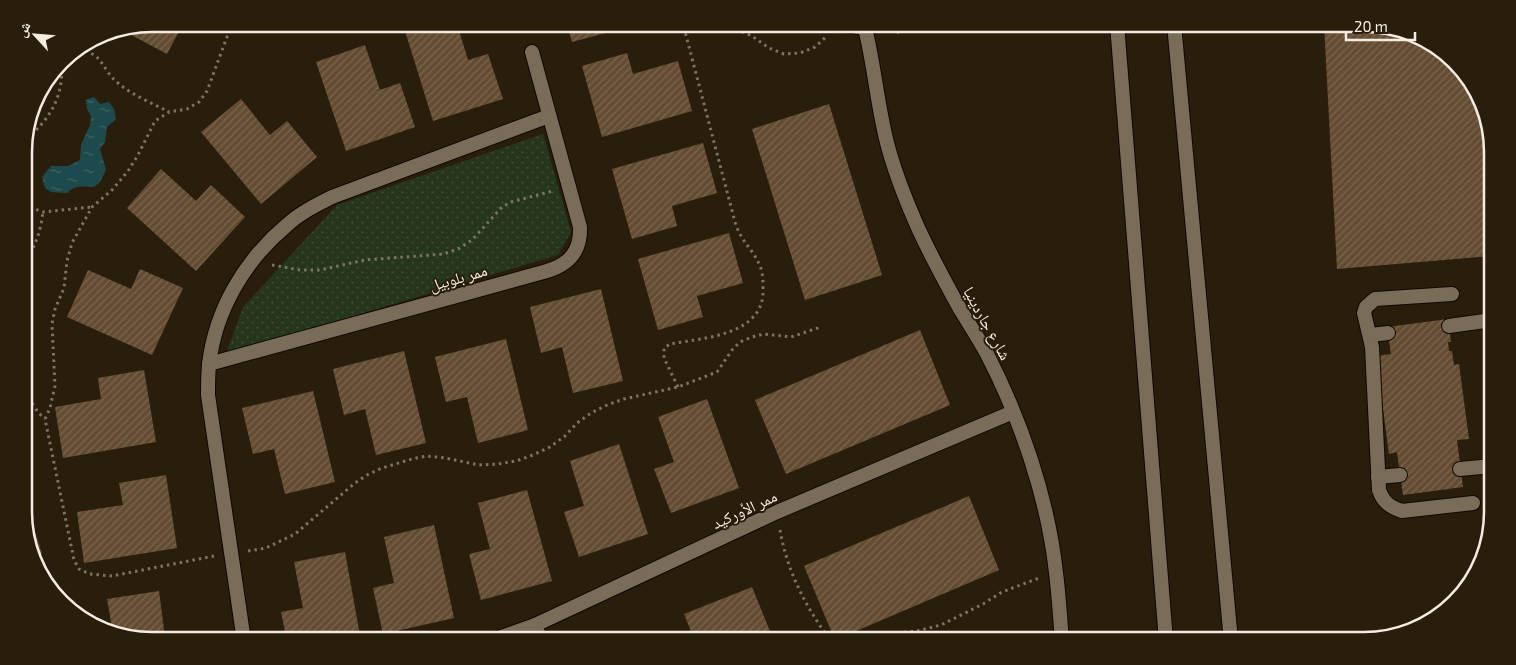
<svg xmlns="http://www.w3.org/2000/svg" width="1516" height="665" font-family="'Exo 2','Noto Naskh Arabic',sans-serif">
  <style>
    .park { fill: url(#park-dots) }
    .water { fill: url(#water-ripples) }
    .building { fill: url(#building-hatch) }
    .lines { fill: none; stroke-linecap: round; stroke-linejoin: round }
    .service-casing { stroke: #110700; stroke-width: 16 }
    .minor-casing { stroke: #110700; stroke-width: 16 }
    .secondary-casing { stroke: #110700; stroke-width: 16 }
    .path { stroke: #7e7465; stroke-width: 3; stroke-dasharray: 2.5 4; stroke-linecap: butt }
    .service { stroke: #796c58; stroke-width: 14 }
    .minor { stroke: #796c58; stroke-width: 14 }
    .secondary { stroke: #796c58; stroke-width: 14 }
    .labels { text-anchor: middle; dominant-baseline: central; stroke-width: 4; stroke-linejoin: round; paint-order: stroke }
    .street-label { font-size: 16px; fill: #f5ede2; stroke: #291e0c }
    .rim { fill: none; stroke: #f5ede2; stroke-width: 2.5 }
  </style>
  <defs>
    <pattern id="park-dots" width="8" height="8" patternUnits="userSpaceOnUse" patternTransform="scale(1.25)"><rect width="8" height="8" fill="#26361d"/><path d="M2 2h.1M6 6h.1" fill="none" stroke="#3b4a33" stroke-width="1.8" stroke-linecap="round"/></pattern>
    <pattern id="water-ripples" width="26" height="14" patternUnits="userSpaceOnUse" patternTransform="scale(1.25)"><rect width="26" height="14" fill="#1d4b4d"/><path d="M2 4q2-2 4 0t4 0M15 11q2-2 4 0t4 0" fill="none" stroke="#3e6566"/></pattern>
    <pattern id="building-hatch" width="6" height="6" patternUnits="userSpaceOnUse" patternTransform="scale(1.25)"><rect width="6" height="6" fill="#634c32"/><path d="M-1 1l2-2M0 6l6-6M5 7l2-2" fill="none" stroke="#7a664f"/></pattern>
  </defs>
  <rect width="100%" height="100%" fill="#291e0c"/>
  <path class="park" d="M543 134 571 232 558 255 226 354 243 307 337 205Z"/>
  <path class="water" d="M94 97 100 104 109 102 114 109 116 119 107 127 105 142 100 149 106 170 100 182 94 187C82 187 76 184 67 193L51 192 45 188 42 177 51 166H68L80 160 81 145 90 125 91 116 87 109 86 100Z"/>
  <g class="building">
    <path d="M153 24H183L167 54 122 30Z"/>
    <path d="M427 24H457L468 60 488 54 503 99 433 121 405 31Z"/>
    <path d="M567 24H639L572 42Z"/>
    <path d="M1324 24H1364L1413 33 1465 74 1491 135V256L1337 269Z"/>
    <path d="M365 45 380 90 400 83 415 127 346 151 316 62Z"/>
    <path d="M627 53 633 74 678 61 692 111 602 137 582 66Z"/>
    <path d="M241 99 270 135 287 121 317 157 261 204 201 132Z"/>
    <path d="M829 104 882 275 805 300 752 129Z"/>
    <path d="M703 143 717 193 672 206 677 226 632 239 612 169Z"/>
    <path d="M161 169 196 201 211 185 245 217 196 271 127 208Z"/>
    <path d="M729 233 743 283 697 296 703 317 658 330 638 259Z"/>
    <path d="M140 269 183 288 152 355 67 317 88 270 131 289Z"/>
    <path d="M601 289 623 381 573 393 562 347 541 353 530 307Z"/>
    <path d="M1448 319 1451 342H1448L1449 351H1452L1454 365 1459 364 1469 439 1457 440 1463 487 1403 495 1397 452 1389 454 1376 356 1391 354 1387 327Z"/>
    <path d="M920 330 950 405 786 474 755 400Z"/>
    <path d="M506 339 528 430 478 443 467 397 446 402 435 357Z"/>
    <path d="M404 351 426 443 376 455 365 409 344 415 333 369Z"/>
    <path d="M144 370 156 442 63 458 55 407 101 399 98 378Z"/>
    <path d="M313 391 335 482 285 494 274 449 253 454 242 408Z"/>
    <path d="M707 399 739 488 671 513 654 469 674 462 658 417Z"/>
    <path d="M619 444 648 534 579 557 564 512 584 506 570 461Z"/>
    <path d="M166 475 177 548 84 563 77 512 123 505 119 483Z"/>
    <path d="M527 490 552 581 481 600 469 554 490 549 478 503Z"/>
    <path d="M969 496 999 570 835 640 804 566Z"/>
    <path d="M25 505H27L42 554 36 556 25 530Z"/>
    <path d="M434 525 454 618 383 634 373 588 394 583 384 537Z"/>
    <path d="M345 552 361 641H287L281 612 303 608 294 562Z"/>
    <path d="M752 587 774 641H695L684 614Z"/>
    <path d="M159 591 165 637 186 634 188 641H152L113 633 107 599Z"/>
  </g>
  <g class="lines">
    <g class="service-casing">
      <g id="service">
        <path d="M1452 294 1375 299 1366 307 1364 313 1372 347 1379 490C1383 502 1390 507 1402 511L1473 503"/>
        <path d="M1449 326 1492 320"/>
        <path d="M1370 335 1388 333"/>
        <path d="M1460 469 1492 466"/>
        <path d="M1378 477 1400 475"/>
      </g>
    </g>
    <g class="minor-casing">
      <g id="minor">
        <path d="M840 24 865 28 880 24"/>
        <path d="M865 28C873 60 876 92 883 125 889 157 902 191 915 221 928 251 944 280 960 309 969 324 979 339 987 354 1021 420 1048 499 1056 573 1059 596 1060 618 1062 641"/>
        <path d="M209 364 547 271C570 264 581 251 580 227L532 52"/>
        <path d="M535 625 541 641"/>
        <path d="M244 641 208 395C208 385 208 375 209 365 215 310 245 260 287 225 300 213 316 205 332 197L549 116"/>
        <path d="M490 641 535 625 777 512 1013 412"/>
      </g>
    </g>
    <g class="secondary-casing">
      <g id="secondary">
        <path d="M1117 24 1166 641"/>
        <path d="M1174 24 1231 641"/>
      </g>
    </g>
    <g class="path">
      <path d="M724 24 752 36 769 48 784 54 800 53 815 47 827 36"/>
      <path d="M808 24 824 34"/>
      <path d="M897 33 913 24"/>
      <path d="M79 49C105 55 101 69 118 83 132 95 152 103 169 112"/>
      <path d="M26 138C49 122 65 94 61 64"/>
      <path d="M24 205 43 212 92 207"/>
      <path d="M24 265C35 245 40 235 43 212"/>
      <path d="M272 265 300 270H320L365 260 444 254 460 248 472 240 502 207 511 202 553 191"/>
      <path d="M24 333C26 366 18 395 45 419"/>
      <path d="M678 387 664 358V348L670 344C704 338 765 335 763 289 763 281 763 273 760 266 753 249 741 242 735 222L683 24"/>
      <path d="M780 530C787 571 806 608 831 641"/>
      <path d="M248 551 266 548 295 534 355 483 367 475 382 468 412 459 427 456 445 458 479 465 498 464 516 461 533 455 550 447 565 436 577 423 591 413 607 405 624 399 678 387 717 372 732 350 740 342 752 337 764 334 791 337 821 327"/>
      <path d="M214 556 112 576 90 574 79 569 74 560 45 419 50 408 55 386 52 324 55 309 64 288 67 261 72 243 92 207 112 190 128 171 138 155 155 121 169 112 187 109 199 102 207 91 227 37 235 24"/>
      <path d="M873 641 896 633 917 631 941 625 983 604 1002 592 1039 578"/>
    </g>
    <use href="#service" class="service"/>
    <use href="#minor" class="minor"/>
    <use href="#secondary" class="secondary"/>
  </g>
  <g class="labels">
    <g class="street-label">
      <text transform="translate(458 277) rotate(-16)">ممر بلوبيل</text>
      <text transform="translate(988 323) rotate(61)">شارع جاردينيا</text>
      <text transform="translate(744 509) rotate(-25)">ممر الأوركيد</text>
    </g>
  </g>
  <path d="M0 0H1516V665H0ZM152 32H1364A120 120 0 0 1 1484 152V512A120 120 0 0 1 1364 632H152A120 120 0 0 1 32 512V152A120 120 0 0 1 152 32Z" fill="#291e0c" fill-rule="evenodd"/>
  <path class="rim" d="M152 32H1364A120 120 0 0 1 1484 152V512A120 120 0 0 1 1364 632H152A120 120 0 0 1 32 512V152A120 120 0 0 1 152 32Z"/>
  <g transform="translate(35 35) rotate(296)" stroke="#291e0c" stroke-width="4" paint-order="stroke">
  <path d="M0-4L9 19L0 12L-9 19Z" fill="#f5ede2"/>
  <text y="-8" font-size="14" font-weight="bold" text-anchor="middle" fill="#f5ede2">ش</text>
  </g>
  <path d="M1346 32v8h69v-8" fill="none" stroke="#f5ede2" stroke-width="2.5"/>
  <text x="1354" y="32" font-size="15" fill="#f5ede2" stroke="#291e0c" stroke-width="4" paint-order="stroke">20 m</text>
</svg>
